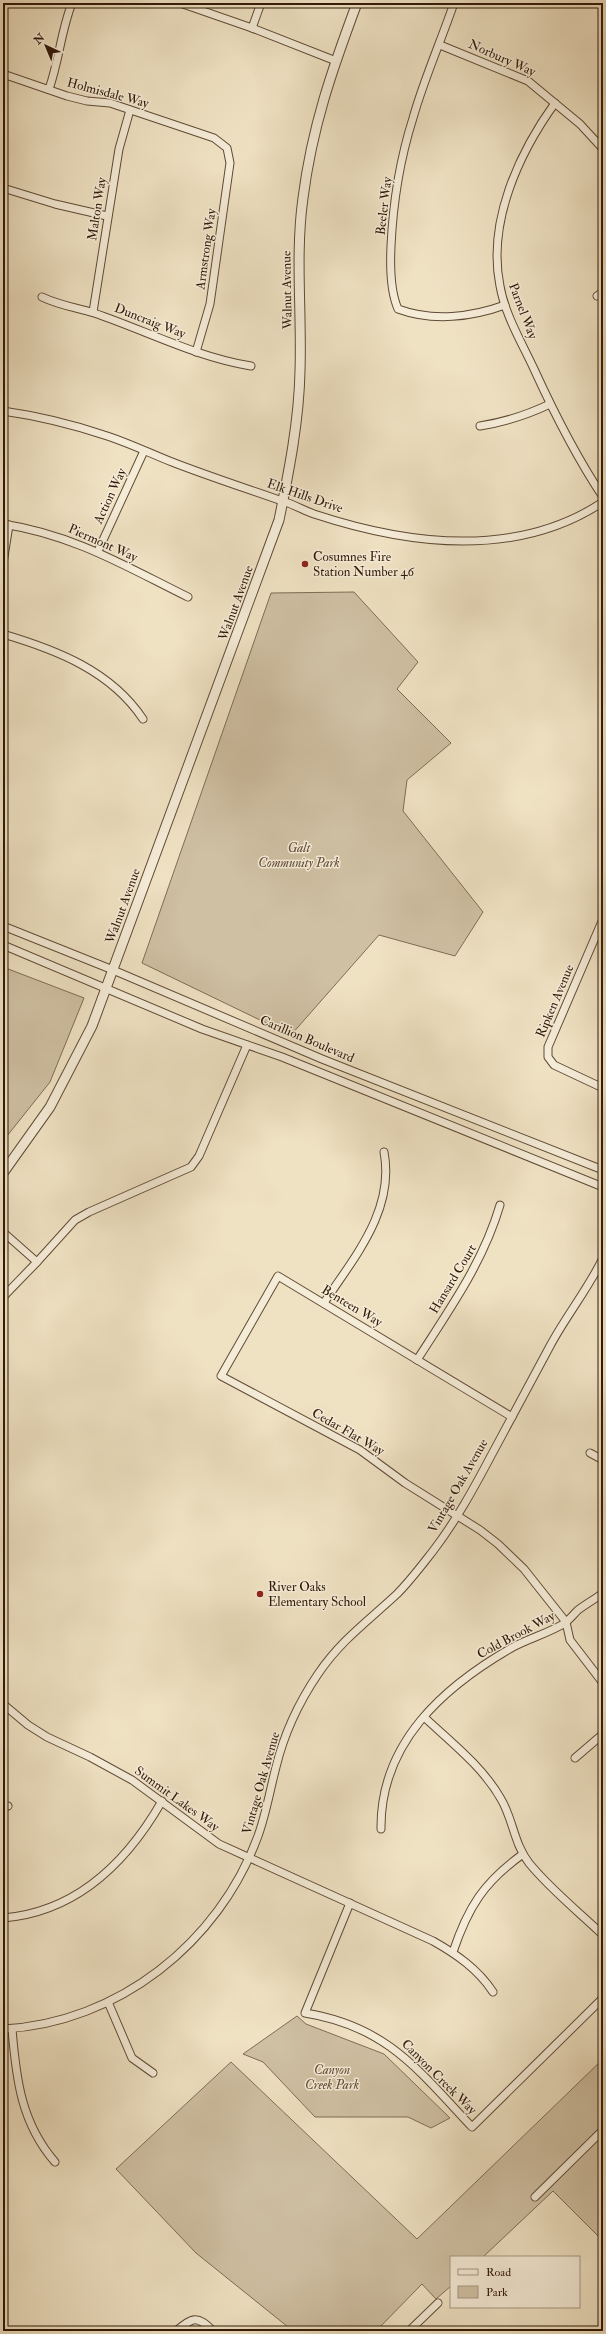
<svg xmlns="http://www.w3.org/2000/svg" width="606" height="2334" font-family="'IM FELL Double Pica',serif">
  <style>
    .green { fill: #cfc0a3; stroke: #806c55 }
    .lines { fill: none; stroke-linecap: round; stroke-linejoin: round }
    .minor-casing { stroke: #604b36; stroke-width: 9 }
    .tertiary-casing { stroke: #604b36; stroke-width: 11 }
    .minor { stroke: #f5ecd8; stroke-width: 7 }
    .tertiary { stroke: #f5ecd8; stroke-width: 9 }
    .poi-dot { fill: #8f2418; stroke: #f5ecd8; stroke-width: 1.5 }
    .labels { text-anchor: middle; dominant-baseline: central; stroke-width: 3; stroke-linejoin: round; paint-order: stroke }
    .street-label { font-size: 13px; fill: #311907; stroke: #f5ecd8 }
    .poi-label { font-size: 13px; fill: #311907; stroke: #f5ecd8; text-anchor: start }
    .park-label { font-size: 13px; font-style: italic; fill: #604b36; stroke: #f5ecd8 }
  </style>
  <rect width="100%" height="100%" fill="#efe2c3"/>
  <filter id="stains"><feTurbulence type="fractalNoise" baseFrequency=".005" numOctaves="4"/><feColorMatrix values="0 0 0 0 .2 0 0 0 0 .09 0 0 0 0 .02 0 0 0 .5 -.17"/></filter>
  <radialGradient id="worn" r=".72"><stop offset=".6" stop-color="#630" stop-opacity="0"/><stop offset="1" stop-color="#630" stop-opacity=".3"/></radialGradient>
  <g class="green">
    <path d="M354 592 418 662 397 689 451 743 407 780 403 811 483 912 455 956 379 935 291 1035 142 963 271 593Z"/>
    <path d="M3 967 84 998 50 1082 3 1141Z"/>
    <path d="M297 2016 306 2024 384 2054 450 2118 431 2128 408 2117H315L263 2062 243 2054Z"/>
    <path d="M603 2059V2241L553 2191 483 2257H451V2286L436 2299 422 2284 376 2331H293L196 2253 116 2169 231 2062 417 2239Z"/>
  </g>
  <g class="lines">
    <g class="minor-casing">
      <g id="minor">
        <path d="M180 3 252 28 336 61"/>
        <path d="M454 3C441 41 424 79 413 118 400 159 393 203 391 246 390 267 390 291 398 309 433 322 472 317 505 305"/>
        <path d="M252 28 261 3"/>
        <path d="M440 45 528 81 580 124 603 149"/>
        <path d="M3 74 67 96 87 101 110 103 214 138 227 148 230 163 210 304 196 352"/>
        <path d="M49 89C59 61 61 31 72 3"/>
        <path d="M555 103C519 153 487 222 500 286 505 315 522 343 534 369 555 415 575 455 603 497"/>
        <path d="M3 188 55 204 107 216"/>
        <path d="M597 296 603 292"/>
        <path d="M42 297C61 306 75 307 94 313 147 331 196 357 251 366"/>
        <path d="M93 312 119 149 130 110"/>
        <path d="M3 411C38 416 71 424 104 435 127 442 149 453 172 462 208 476 245 488 282 501 293 504 303 510 314 514 408 545 517 559 603 502"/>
        <path d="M480 426C505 422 527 415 550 404"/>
        <path d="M3 524C74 535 125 566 188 597"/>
        <path d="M98 551 144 451"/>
        <path d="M3 563 9 525"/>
        <path d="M3 634C57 650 111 671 143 719"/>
        <path d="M603 919 548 1047V1057L554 1065 603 1088"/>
        <path d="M3 926 113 970 322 1059 603 1170"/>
        <path d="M3 945 202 1029 282 1057 603 1187"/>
        <path d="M3 1232 37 1262 3 1297"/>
        <path d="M37 1262 75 1220 89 1212 191 1167 199 1156 247 1045"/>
        <path d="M324 1303C354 1257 395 1211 384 1152"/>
        <path d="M417 1360C449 1310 483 1263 500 1205"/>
        <path d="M512 1417 278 1276 221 1376 360 1450 405 1483 480 1530 498 1544 524 1569 566 1622 570 1640 603 1683"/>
        <path d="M590 1453 603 1460"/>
        <path d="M3 1704 28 1725 47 1737 90 1757 132 1780 219 1844 433 1941C456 1954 478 1969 493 1992"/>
        <path d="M424 1717C451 1742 483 1767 501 1799 513 1819 514 1844 529 1863 550 1889 579 1912 603 1935"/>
        <path d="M575 1758 603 1734"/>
        <path d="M3 1808 8 1806"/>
        <path d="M381 1829C380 1743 443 1687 513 1647 530 1638 549 1633 565 1623 570 1619 574 1614 578 1610 586 1604 595 1599 603 1593"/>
        <path d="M350 1903 305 2013C387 2026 419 2071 472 2127L603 1998"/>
        <path d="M3 1918C77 1912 127 1862 162 1801"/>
        <path d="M453 1952C468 1907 484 1882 523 1854"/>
        <path d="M108 2002 132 2058 153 2073"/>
        <path d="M3 2029C118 2023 219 1943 258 1836 266 1814 270 1790 276 1767 284 1734 299 1702 318 1674 341 1640 368 1621 397 1594 410 1581 422 1565 433 1551 456 1521 474 1488 492 1454 511 1418 531 1382 550 1346 566 1316 588 1289 603 1258"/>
        <path d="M12 2029C16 2078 21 2123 55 2162"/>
        <path d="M535 2197 603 2130"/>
        <path d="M176 2331C193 2317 197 2315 213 2331"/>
        <path d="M409 2331 438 2303"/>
      </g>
    </g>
    <g class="tertiary-casing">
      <path id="tertiary" d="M3 1173 50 1107 92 1026 279 520C289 471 299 421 300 371 302 313 295 255 303 198 312 127 332 70 357 3"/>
    </g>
    <use href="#minor" class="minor"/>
    <use href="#tertiary" class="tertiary"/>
  </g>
  <g class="poi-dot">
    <circle cx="305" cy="564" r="4"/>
    <circle cx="260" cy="1594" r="4"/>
  </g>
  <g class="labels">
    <g class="street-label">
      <text transform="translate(502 58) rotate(24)">Norbury Way</text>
      <text transform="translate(108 93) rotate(15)">Holmisdale Way</text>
      <text transform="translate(384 206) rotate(-83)">Beeler Way</text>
      <text transform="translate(97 209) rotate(-81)">Malton Way</text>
      <text transform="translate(206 249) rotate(-82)">Armstrong Way</text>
      <text transform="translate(287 290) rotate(-91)">Walnut Avenue</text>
      <text transform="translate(523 311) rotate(69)">Parnel Way</text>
      <text transform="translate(150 321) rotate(21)">Duncraig Way</text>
      <text transform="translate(110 496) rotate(-65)">Action Way</text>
      <text transform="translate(305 496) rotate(19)">Elk Hills Drive</text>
      <text transform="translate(103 543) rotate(24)">Piermont Way</text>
      <text transform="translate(236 603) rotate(-70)">Walnut Avenue</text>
      <text transform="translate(123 906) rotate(-70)">Walnut Avenue</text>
      <text transform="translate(555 1001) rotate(-67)">Ripken Avenue</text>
      <text transform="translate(307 1039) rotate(23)">Carillion Boulevard</text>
      <text transform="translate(453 1279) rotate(-59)">Hansard Court</text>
      <text transform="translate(352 1306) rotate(31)">Benteen Way</text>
      <text transform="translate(348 1432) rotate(30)">Cedar Flat Way</text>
      <text transform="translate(458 1486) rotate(-60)">Vintage Oak Avenue</text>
      <text transform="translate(516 1635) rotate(-28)">Cold Brook Way</text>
      <text transform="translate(261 1783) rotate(-74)">Vintage Oak Avenue</text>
      <text transform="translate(177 1799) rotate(36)">Summit Lakes Way</text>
      <text transform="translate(439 2077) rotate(45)">Canyon Creek Way</text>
    </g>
    <g class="poi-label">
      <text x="313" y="557">Cosumnes Fire<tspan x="313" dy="15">Station Number 46</tspan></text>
      <text x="268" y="1587">River Oaks<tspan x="268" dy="15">Elementary School</tspan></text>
    </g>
    <g class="park-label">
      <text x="299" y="848">Galt<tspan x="299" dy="15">Community Park</tspan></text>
      <text x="332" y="2070">Canyon<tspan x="332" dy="15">Creek Park</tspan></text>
    </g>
  </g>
  <rect width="606" height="2334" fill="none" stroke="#efe2c3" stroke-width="16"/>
  <rect x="4" y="4" width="598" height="2326" fill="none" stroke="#311907" stroke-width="2"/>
  <rect x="8" y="8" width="590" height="2318" fill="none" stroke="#311907"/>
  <rect x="450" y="2256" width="130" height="52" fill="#f5ecd8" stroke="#a79884"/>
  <rect x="458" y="2269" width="20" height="6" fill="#f5ecd8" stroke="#a79884"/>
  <text x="486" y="2276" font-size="12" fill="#311907">Road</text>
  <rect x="458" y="2286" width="20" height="12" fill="#cfc0a3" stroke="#a79884"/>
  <text x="486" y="2296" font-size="12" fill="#311907">Park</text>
  <g transform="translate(46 46) rotate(316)" stroke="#f5ecd8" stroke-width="3" paint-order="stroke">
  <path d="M0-3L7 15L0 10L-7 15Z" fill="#311907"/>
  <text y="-6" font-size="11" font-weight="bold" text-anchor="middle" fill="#311907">N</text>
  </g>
  <rect width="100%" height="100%" filter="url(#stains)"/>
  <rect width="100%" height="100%" fill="url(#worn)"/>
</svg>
